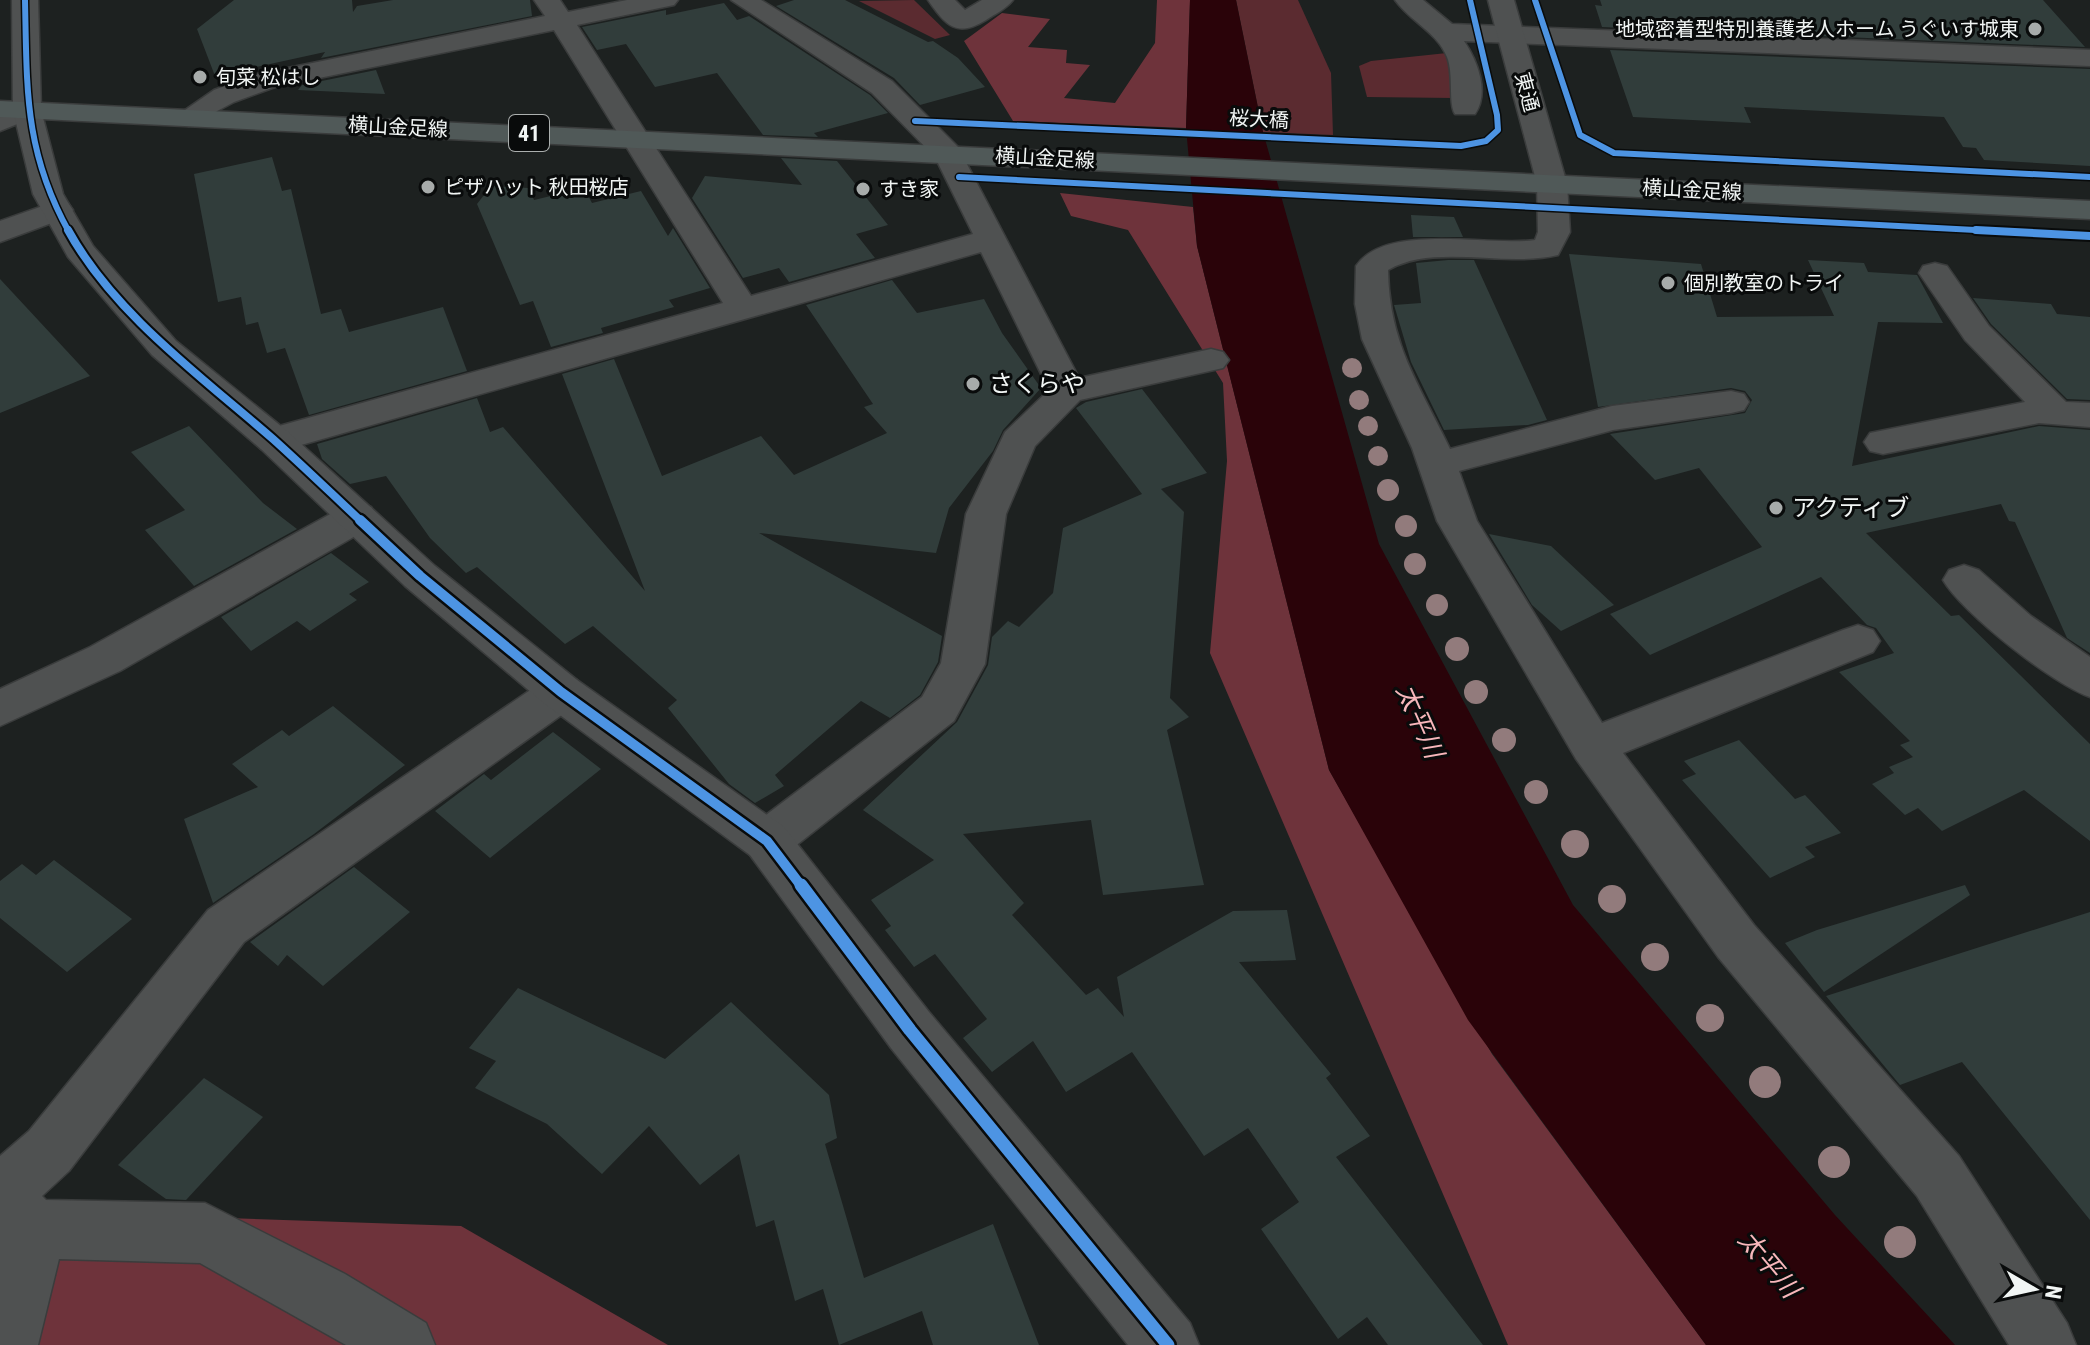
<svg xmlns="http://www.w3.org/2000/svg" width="2090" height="1345" font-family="'Roboto Condensed','Noto Sans JP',sans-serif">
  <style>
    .green { fill: #5b2b30 }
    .forest { fill: #6e333b }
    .water { fill: #2a0309 }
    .building { fill: #313d3b }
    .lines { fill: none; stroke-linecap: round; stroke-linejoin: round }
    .minor-casing { stroke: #3a3c3c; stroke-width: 3 }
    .tertiary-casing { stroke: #3a3c3c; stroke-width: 3 }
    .primary-casing { stroke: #3a3c3c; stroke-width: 3 }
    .minor { fill: #4f5151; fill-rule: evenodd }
    .tertiary { fill: #4f5151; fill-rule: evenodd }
    .primary { fill: #505958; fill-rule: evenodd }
    .cycleway-far3-casing { stroke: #090b0b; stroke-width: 9 }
    .cycleway-far2-casing { stroke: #090b0b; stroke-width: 12 }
    .cycleway-far1-casing { stroke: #090b0b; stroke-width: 15 }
    .cycleway-casing { stroke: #090b0b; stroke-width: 18 }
    .cycleway-far3 { stroke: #4d94e3; stroke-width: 6 }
    .cycleway-far2 { stroke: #4d94e3; stroke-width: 8 }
    .cycleway-far1 { stroke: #4d94e3; stroke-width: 10 }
    .cycleway { stroke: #4d94e3; stroke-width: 13 }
    .tree { fill: #927b7c }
    .poi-dot { fill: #a7abaa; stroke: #090b0b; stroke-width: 3 }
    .labels { text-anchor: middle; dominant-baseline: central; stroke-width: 6; stroke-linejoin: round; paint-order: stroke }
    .far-poi-label { font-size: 20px; fill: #f1f5f4; stroke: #090b0b; text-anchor: start }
    .far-street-label { font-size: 20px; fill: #f1f5f4; stroke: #090b0b }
    .shield { fill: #090b0b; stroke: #abafae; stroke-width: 2 }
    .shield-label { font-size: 22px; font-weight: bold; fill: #f1f5f4 }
    .poi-label { font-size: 24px; fill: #f1f5f4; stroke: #090b0b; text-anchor: start }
    .water-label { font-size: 26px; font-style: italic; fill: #f8b7bb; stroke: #090b0b }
  </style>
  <rect width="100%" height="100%" fill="#1d2120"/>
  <g class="green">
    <path d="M914 0 950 35 935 39 859 1Z"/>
    <path d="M1236 0H1298L1331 73 1333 135 1263 132Z"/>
    <path d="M1447 53 1453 98 1367 97 1359 66 1371 61Z"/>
  </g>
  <g class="forest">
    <path d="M1157 0H1190L1186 128 1013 121 964 41 1002 13 1050 19 1028 47 1067 50 1066 63 1090 65 1064 98 1115 103 1155 43Z"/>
    <path d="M1060 193 1193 207 1197 246 1329 770 1492 1054 1706 1345H1508L1210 653 1227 461 1223 383 1128 230 1071 216Z"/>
    <path d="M22 1211 461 1226 668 1345H0Z"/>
  </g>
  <path class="water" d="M1190 0H1236L1263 132 1379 544 1573 905 1835 1215 1955 1345H1706L1468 1020 1329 770 1197 246 1186 128Z"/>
  <g class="building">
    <path d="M234 0H352L353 12 357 6 393 0H530L532 16 321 58 325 52 215 76 197 29Z"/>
    <path d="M794 0H845L928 42 933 41 958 58 985 87 920 105 894 78 776 6Z"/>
    <path d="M1600 0H2043L2085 47 1602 27 1595 5 1602 6Z"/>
    <path d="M724 3 737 20 749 16 870 95 888 113 814 133 818 137 763 135 717 73 655 87 626 44 597 50 582 27 666 10V15Z"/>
    <path d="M1610 50 2090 69V166L1984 160 1976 148 1963 147 1944 117 1744 107 1751 123 1633 117Z"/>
    <path d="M376 70 385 94 298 90 302 85Z"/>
    <path d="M272 157 282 191 291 189 321 314 341 309 349 332 443 307 467 371 309 415 285 348 267 353 258 322 246 325 241 297 218 302 194 174Z"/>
    <path d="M781 158 837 161 888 225 856 234 875 258 789 282 779 268 743 278 692 198 705 176 802 185Z"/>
    <path d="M491 186 529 188 534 200 584 188 592 203 641 191 668 236 673 228 710 288 669 300 674 307 601 328 603 333 551 347 533 301 520 305 477 204Z"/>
    <path d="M1411 215 1454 217 1463 237H1413Z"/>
    <path d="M1569 254 1701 264 1717 317 1834 316 1808 260 1864 263 1868 272 1917 275 1943 323 1878 322 1852 466 2039 426 2090 430V653L2067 638 2015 522 2009 521 2001 504 1866 533 1951 616 1959 615 2090 744V841L2024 790 1942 831 1918 808 1905 815 1872 784 1894 773 1889 767 1913 757 1900 745 1910 741 1839 672 1894 653 1876 628 1867 625 1821 577 1650 655 1610 614 1762 547 1699 468 1655 480 1610 434 1745 413 1752 400 1745 391 1731 388 1598 407Z"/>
    <path d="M1448 260H1474L1547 420 1528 425 1444 430 1411 362 1394 305 1421 303 1416 263Z"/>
    <path d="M0 279 90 376 0 413Z"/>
    <path d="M892 280 917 313 984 299 1002 333 1041 388 1003 430 993 451 949 508 936 553 759 533 942 636 938 662 920 695 890 718 861 701 775 775 784 786 755 803 729 784 668 708 677 700 593 626 565 644 477 567 466 573 430 538 386 476 350 484 322 459 317 444 477 398 490 432 503 427 645 591 562 374 614 359 662 476 761 436 794 475 887 433 864 407 873 404 806 305Z"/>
    <path d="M1973 298 2051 304 2057 314 2090 317V400L2067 399 1991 324Z"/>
    <path d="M1142 389 1207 473 1161 489 1184 512 1170 698 1189 717 1167 730 1204 885 1103 895 1091 820 963 834 1024 903 1012 915 1086 995 1098 988 1124 1017 1117 977 1233 911 1287 910 1296 960 1239 962 1331 1074 1326 1078 1370 1136 1336 1157 1483 1345H1388L1367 1317 1338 1339 1261 1229 1299 1202 1248 1128 1204 1156 1132 1052 1066 1092 1033 1041 992 1072 963 1038 987 1019 935 954 914 967 885 930 891 926 871 900 934 860 863 810 957 722 988 665 992 637 1008 621 1019 627 1053 593 1063 528 1142 494 1076 408 1086 402Z"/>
    <path d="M189 426 263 503 297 529 194 586 145 530 185 510 131 452Z"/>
    <path d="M1489 534 1551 546 1614 605 1561 631 1532 605Z"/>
    <path d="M331 553 369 582 349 594 357 600 310 631 297 621 251 651 221 617Z"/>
    <path d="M333 706 405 765 314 834 213 903 184 819 258 787 232 764 282 730 289 736Z"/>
    <path d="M553 732 601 769 490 858 435 811 484 774 491 780Z"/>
    <path d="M1739 740 1795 799 1805 795 1841 833 1805 847 1815 857 1770 878 1682 780 1696 774 1684 761Z"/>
    <path d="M54 860 132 919 67 972 0 918V881L22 864 36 875Z"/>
    <path d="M354 867 410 912 323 986 287 955 278 966 250 942Z"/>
    <path d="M1965 885 1970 895 1824 992 1785 943 1817 930Z"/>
    <path d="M2090 912V1220L1962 1062 1900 1085 1826 996Z"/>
    <path d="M518 988 665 1059 731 1002 829 1095 837 1138 825 1144 864 1278 993 1224 1039 1345H933L922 1311 839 1345 823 1289 795 1301 774 1220 756 1227 739 1154 700 1185 649 1126 602 1174 547 1124 475 1088 496 1061 469 1048Z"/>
    <path d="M204 1078 263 1117 186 1200 166 1199 118 1165Z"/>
  </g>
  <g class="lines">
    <g class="minor-casing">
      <g id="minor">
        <path d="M534 0H560L568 12 627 0H678L674 5 577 25 751 296 973 234 935 157 872 93 731 0H761L892 81 958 147 1079 378 1211 349 1223 352 1229 360 1223 368 1080 400 1035 446 1006 514 985 664 954 721 784 855 767 861 750 855 743 841 750 827 922 697 941 663 966 514 1005 432 1049 390 981 252 287 449 274 452 261 449 255 440 261 431 723 303 554 30 275 87 234 102 189 126 179 123 175 117 214 90 258 74 545 16Z"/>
        <path d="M928 0H955L965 10 982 0H1013C1006 9 995 14 986 20 957 38 946 26 928 0Z"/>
        <path d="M1395 0H1423L1452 24 2090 50V66L1464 41C1477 60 1490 92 1475 114H1455C1448 103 1454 74 1447 57 1437 32 1411 22 1395 0Z"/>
        <path d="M27 102 37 104 41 110 37 116 0 131V111Z"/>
        <path d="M1552 175 1563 178 1567 184 1570 232 1558 255C1505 268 1434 243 1388 270 1389 344 1419 384 1450 449L1612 406 1731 391 1744 394 1749 402 1744 410 1731 413 1613 430 1459 471 1477 521 1602 723 1843 630 1858 625 1873 630 1880 641 1873 652 1623 753 1754 925 1959 1156 2067 1323 2076 1345H2009L1917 1196 1718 957 1576 759 1437 521 1412 448 1362 339 1355 304 1356 266C1386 222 1488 247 1535 240L1538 232 1537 184 1541 178Z"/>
        <path d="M57 201 68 203 73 210 68 217 0 242V221Z"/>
        <path d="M1935 263 1947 266 1989 326 2066 402 2090 403V427L2039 423 1883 454 1870 451 1864 442 1870 433 2025 402 1965 340 1919 273 1923 266Z"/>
        <path d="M357 504 371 507 377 517 371 527 120 671 0 726V689L90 647 343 507Z"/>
        <path d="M1964 565 1979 570 2031 616 2090 657V697C2054 685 1962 613 1943 580L1949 570Z"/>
        <path d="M561 675 577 680 583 692 577 704 244 942 69 1171 42 1196 46 1200 205 1203 345 1274 426 1323 435 1345H346L200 1263 59 1259 38 1345H0V1156L29 1131 208 910 545 680Z"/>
      </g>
    </g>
    <g class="tertiary-casing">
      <g id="tertiary">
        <path d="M12 0H38L41 110 63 194 93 246 176 341 287 431 435 566 577 680 784 827 929 1012 1190 1323 1199 1345H1128L891 1048 750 855 545 704 405 586 261 449 152 355 68 257 33 194 13 110Z"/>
        <path d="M1488 0H1514L1567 184 1563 190H1541L1537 184Z"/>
      </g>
    </g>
    <g class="primary-casing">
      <path id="primary" d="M0 101 2090 201V219L0 117Z"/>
    </g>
    <use href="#minor" class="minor"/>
    <use href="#tertiary" class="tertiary"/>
    <use href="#primary" class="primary"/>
    <g class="cycleway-far3-casing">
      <g id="cycleway-far3">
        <path d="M25 0C27 89 24 151 69 232"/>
        <path d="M1535 0 1580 135 1614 153 2090 177"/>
        <path d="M915 121 1461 146 1486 141 1498 130 1497 115 1470 0"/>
        <path d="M959 177 2014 232"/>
      </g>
    </g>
    <g class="cycleway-far2-casing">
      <g id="cycleway-far2">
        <path d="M68 230C114 314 202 377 273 439 303 466 333 495 362 522"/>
        <path d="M1976 230 2090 236"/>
      </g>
    </g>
    <g class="cycleway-far1-casing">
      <path id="cycleway-far1" d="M360 520 420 576 561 692 767 841 802 887"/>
    </g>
    <g class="cycleway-casing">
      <path id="cycleway" d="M801 885 910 1030 1168 1345"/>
    </g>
    <use href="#cycleway-far3" class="cycleway-far3"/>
    <use href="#cycleway-far2" class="cycleway-far2"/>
    <use href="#cycleway-far1" class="cycleway-far1"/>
    <use href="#cycleway" class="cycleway"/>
  </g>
  <g class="tree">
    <circle cx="1352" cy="368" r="10"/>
    <circle cx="1359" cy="400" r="10"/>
    <circle cx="1368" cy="426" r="10"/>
    <circle cx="1378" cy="456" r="10"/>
    <circle cx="1388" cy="490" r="11"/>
    <circle cx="1406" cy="526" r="11"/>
    <circle cx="1415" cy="564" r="11"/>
    <circle cx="1437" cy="605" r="11"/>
    <circle cx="1457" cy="649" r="12"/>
    <circle cx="1476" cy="692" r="12"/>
    <circle cx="1504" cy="740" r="12"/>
    <circle cx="1536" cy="792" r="12"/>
    <circle cx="1575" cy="844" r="14"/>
    <circle cx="1612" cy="899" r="14"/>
    <circle cx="1655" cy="957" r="14"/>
    <circle cx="1710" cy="1018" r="14"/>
    <circle cx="1765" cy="1082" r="16"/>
    <circle cx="1834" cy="1162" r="16"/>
    <circle cx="1900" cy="1242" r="16"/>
  </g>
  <g class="poi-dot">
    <circle cx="2035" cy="29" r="8"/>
    <circle cx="200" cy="77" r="8"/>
    <circle cx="428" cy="187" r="8"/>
    <circle cx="863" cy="189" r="8"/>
    <circle cx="1668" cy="283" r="8"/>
    <circle cx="973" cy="384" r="8"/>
    <circle cx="1776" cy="508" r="8"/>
  </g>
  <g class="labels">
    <g class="far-poi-label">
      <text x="2019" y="29" text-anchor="end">地域密着型特別養護老人ホーム うぐいす城東</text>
      <text x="216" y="77">旬菜 松はし</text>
      <text x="444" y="187">ピザハット 秋田桜店</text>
      <text x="879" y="189">すき家</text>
      <text x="1684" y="283">個別教室のトライ</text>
    </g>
    <g class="far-street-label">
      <text transform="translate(1527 92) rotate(75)">東通</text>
      <text transform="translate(1259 119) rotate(3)">桜大橋</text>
      <text transform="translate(398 127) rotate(3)">横山金足線</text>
      <text transform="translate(1045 158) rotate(3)">横山金足線</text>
      <text transform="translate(1692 190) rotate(3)">横山金足線</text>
    </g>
    <rect class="shield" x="509" y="115" width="40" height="36" rx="6"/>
    <g class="shield-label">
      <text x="529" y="133">41</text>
    </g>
    <g class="poi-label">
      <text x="989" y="384">さくらや</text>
      <text x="1792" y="508">アクティブ</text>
    </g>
    <g class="water-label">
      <text transform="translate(1420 721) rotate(66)">太平川</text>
      <text transform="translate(1769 1264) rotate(50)">太平川</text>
    </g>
  </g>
  <g transform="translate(2034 1289) rotate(99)" stroke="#090b0b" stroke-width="6" paint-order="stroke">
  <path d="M0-6L14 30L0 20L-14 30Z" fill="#f1f5f4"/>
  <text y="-12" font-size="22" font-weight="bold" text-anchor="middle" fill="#f1f5f4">N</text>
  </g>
</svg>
